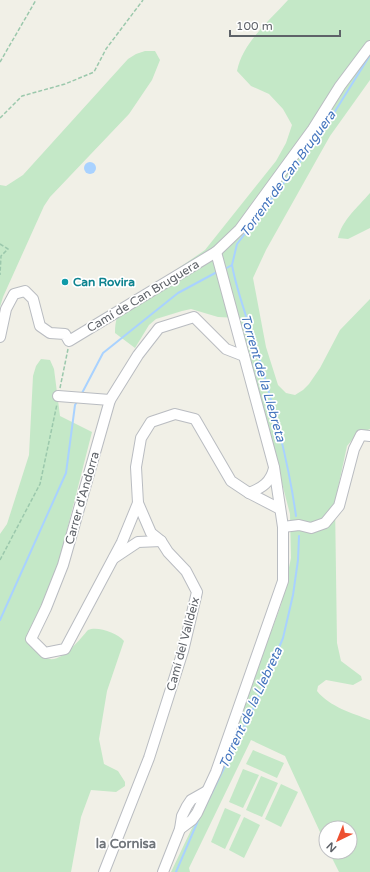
<svg xmlns="http://www.w3.org/2000/svg" width="370" height="872" font-family="'Varela Round',sans-serif">
  <style>
    .green { fill: #c4e8c7 }
    .water { fill: #a9d2ff }
    .lines { fill: none; stroke-linecap: round; stroke-linejoin: round }
    .stream { stroke: #a9d2ff; stroke-width: 2 }
    .minor-casing { stroke: #b9bcc1; stroke-width: 12 }
    .path { stroke: #9bc8ac; stroke-width: 1.5; stroke-dasharray: 4 2; stroke-linecap: butt }
    .minor { stroke: #fff; stroke-width: 10 }
    .culture-dot { fill: #0f9aa8; stroke: #fff; stroke-width: 1.5 }
    .labels { text-anchor: middle; dominant-baseline: central; stroke-width: 3.5; stroke-linejoin: round; paint-order: stroke }
    .culture-label { font-size: 12px; font-weight: bold; fill: #0d838f; stroke: #fff; text-anchor: start }
    .street-label { font-size: 12px; fill: #5e6268; stroke: #fff }
    .water-label { font-size: 13px; font-style: italic; fill: #4475be; stroke: #fff }
    .neighbourhood-label { font-size: 13px; font-weight: bold; fill: #6f747a; stroke: #fff }
  </style>
  <rect width="100%" height="100%" fill="#f1f0e7"/>
  <g class="green">
    <path d="M288 0H370V80L330 136 266 250 253 278 266 347 278 385 286 393 295 395 303 390 309 384 320 368 340 330 370 299V429L357 434 347 446 335 502 337 643 341 661 361 676 362 680 353 685 326 680 318 686 317 691C330 707 352 713 370 720V872H339L329 852H350V828H326V845L285 756 251 740 189 868 190 872H171L215 780 262 656 281 605 291 558 290 514 239 318 218 317 191 309 182 311 156 319 149 325 135 348 115 333C115 321 117 313 126 304L205 250 276 161 286 143 292 125 283 109 269 94 251 86 237 71C243 42 269 21 288 0Z"/>
    <path d="M145 51H155L160 60 152 80 129 114 50 197 44 206 3 297 0 307V185L6 186 23 175 128 59 136 54Z"/>
    <path d="M370 193V228L348 239 338 238C342 220 358 207 370 193Z"/>
    <path d="M41 359 50 360 54 369 60 416 92 432 53 585 30 641C34 646 39 653 45 657 59 667 80 639 88 630 98 626 117 633 124 641L107 691 99 739 104 764 118 771 125 782V786L116 792 91 790 81 817 71 872H0V534L7 524 29 455 33 376 36 366Z"/>
    <path d="M253 750 284 763 277 778 246 764Z"/>
    <path d="M243 769 259 775 243 808 229 802Z"/>
    <path d="M261 776 278 783 262 817 246 810Z"/>
    <path d="M281 784 298 792 281 827 265 819Z"/>
    <path d="M225 808 241 815 225 849 211 842Z"/>
    <path d="M244 817 260 825 244 858 229 850Z"/>
  </g>
  <circle class="water" cx="90" cy="168" r="6"/>
  <g class="lines">
    <g class="stream">
      <path d="M232 265C237 293 248 320 256 347 272 402 288 458 296 516"/>
      <path d="M223 270 232 265 237 244 319 137 370 55"/>
      <path d="M81 395 103 353 178 293 217 272"/>
      <path d="M0 620 66 473 75 405 78 400"/>
      <path d="M203 811 254 707 283 638 293 595 298 560 299 536"/>
      <path d="M176 872 200 816"/>
    </g>
    <g class="minor-casing">
      <g id="minor">
        <path d="M0 337 6 309 14 294 25 291 33 299 40 326 50 333 65 334 69 341 216 252 240 229 313 129 340 86 370 46"/>
        <path d="M58 396 110 400"/>
        <path d="M249 493C262 488 271 482 274 468"/>
        <path d="M138 503 122 542 65 649 45 653 31 639 46 608 63 565 110 400 138 355 159 328 194 317 226 349 244 356"/>
        <path d="M283 527 299 525 311 528 325 523 339 506 354 449 361 435 370 436"/>
        <path d="M114 558 138 542 161 541"/>
        <path d="M180 829 192 820 197 813 216 772 283 581V527L274 467 216 252"/>
        <path d="M104 872 149 758 183 651 197 592 186 571 168 552 161 541 151 533 138 503 136 467 141 438 151 422 175 414 195 419 231 481 249 493 280 509"/>
        <path d="M163 872 180 829 182 816 187 806 191 800 207 791"/>
      </g>
    </g>
    <g class="path">
      <path d="M0 62 36 0"/>
      <path d="M0 118 22 96 65 84 94 72 106 49 143 0"/>
      <path d="M0 244 8 249 1 256 0 275"/>
      <path d="M60 388 68 349"/>
      <path d="M0 560 40 484 57 404"/>
    </g>
    <use href="#minor" class="minor"/>
  </g>
  <circle class="culture-dot" cx="65" cy="282" r="4"/>
  <g class="labels">
    <g class="culture-label">
      <text x="73" y="282">Can Rovira</text>
    </g>
    <g class="street-label">
      <text transform="translate(143 296) rotate(-31)">Camí de Can Bruguera</text>
      <text transform="translate(82 498) rotate(-74)">Carrer d'Andorra</text>
      <text transform="translate(183 644) rotate(-75)">Camí del Valldeix</text>
    </g>
    <g class="water-label">
      <text transform="translate(288 174) rotate(-54)">Torrent de Can Bruguera</text>
      <text transform="translate(263 378) rotate(74)">Torrent de la Llebreta</text>
      <text transform="translate(251 708) rotate(-65)">Torrent de la Llebreta</text>
    </g>
    <g class="neighbourhood-label">
      <text x="126" y="844">la Cornisa</text>
    </g>
  </g>
  <g transform="translate(338 840) rotate(223)"><circle r="19" fill="#ffffff" stroke="#bfc0c3"/>
  <path d="M0-3L7 15L0 10L-7 15Z" fill="#ed5031"/>
  <text y="-6" font-size="11" font-weight="bold" text-anchor="middle" fill="#5e6268">N</text>
  </g>
  <path d="M230 30v6h110v-6" fill="none" stroke="#5e6268" stroke-width="2"/>
  <text x="236" y="30" font-size="12" fill="#5e6268" stroke="#ffffff" stroke-width="3" paint-order="stroke">100 m</text>
</svg>
